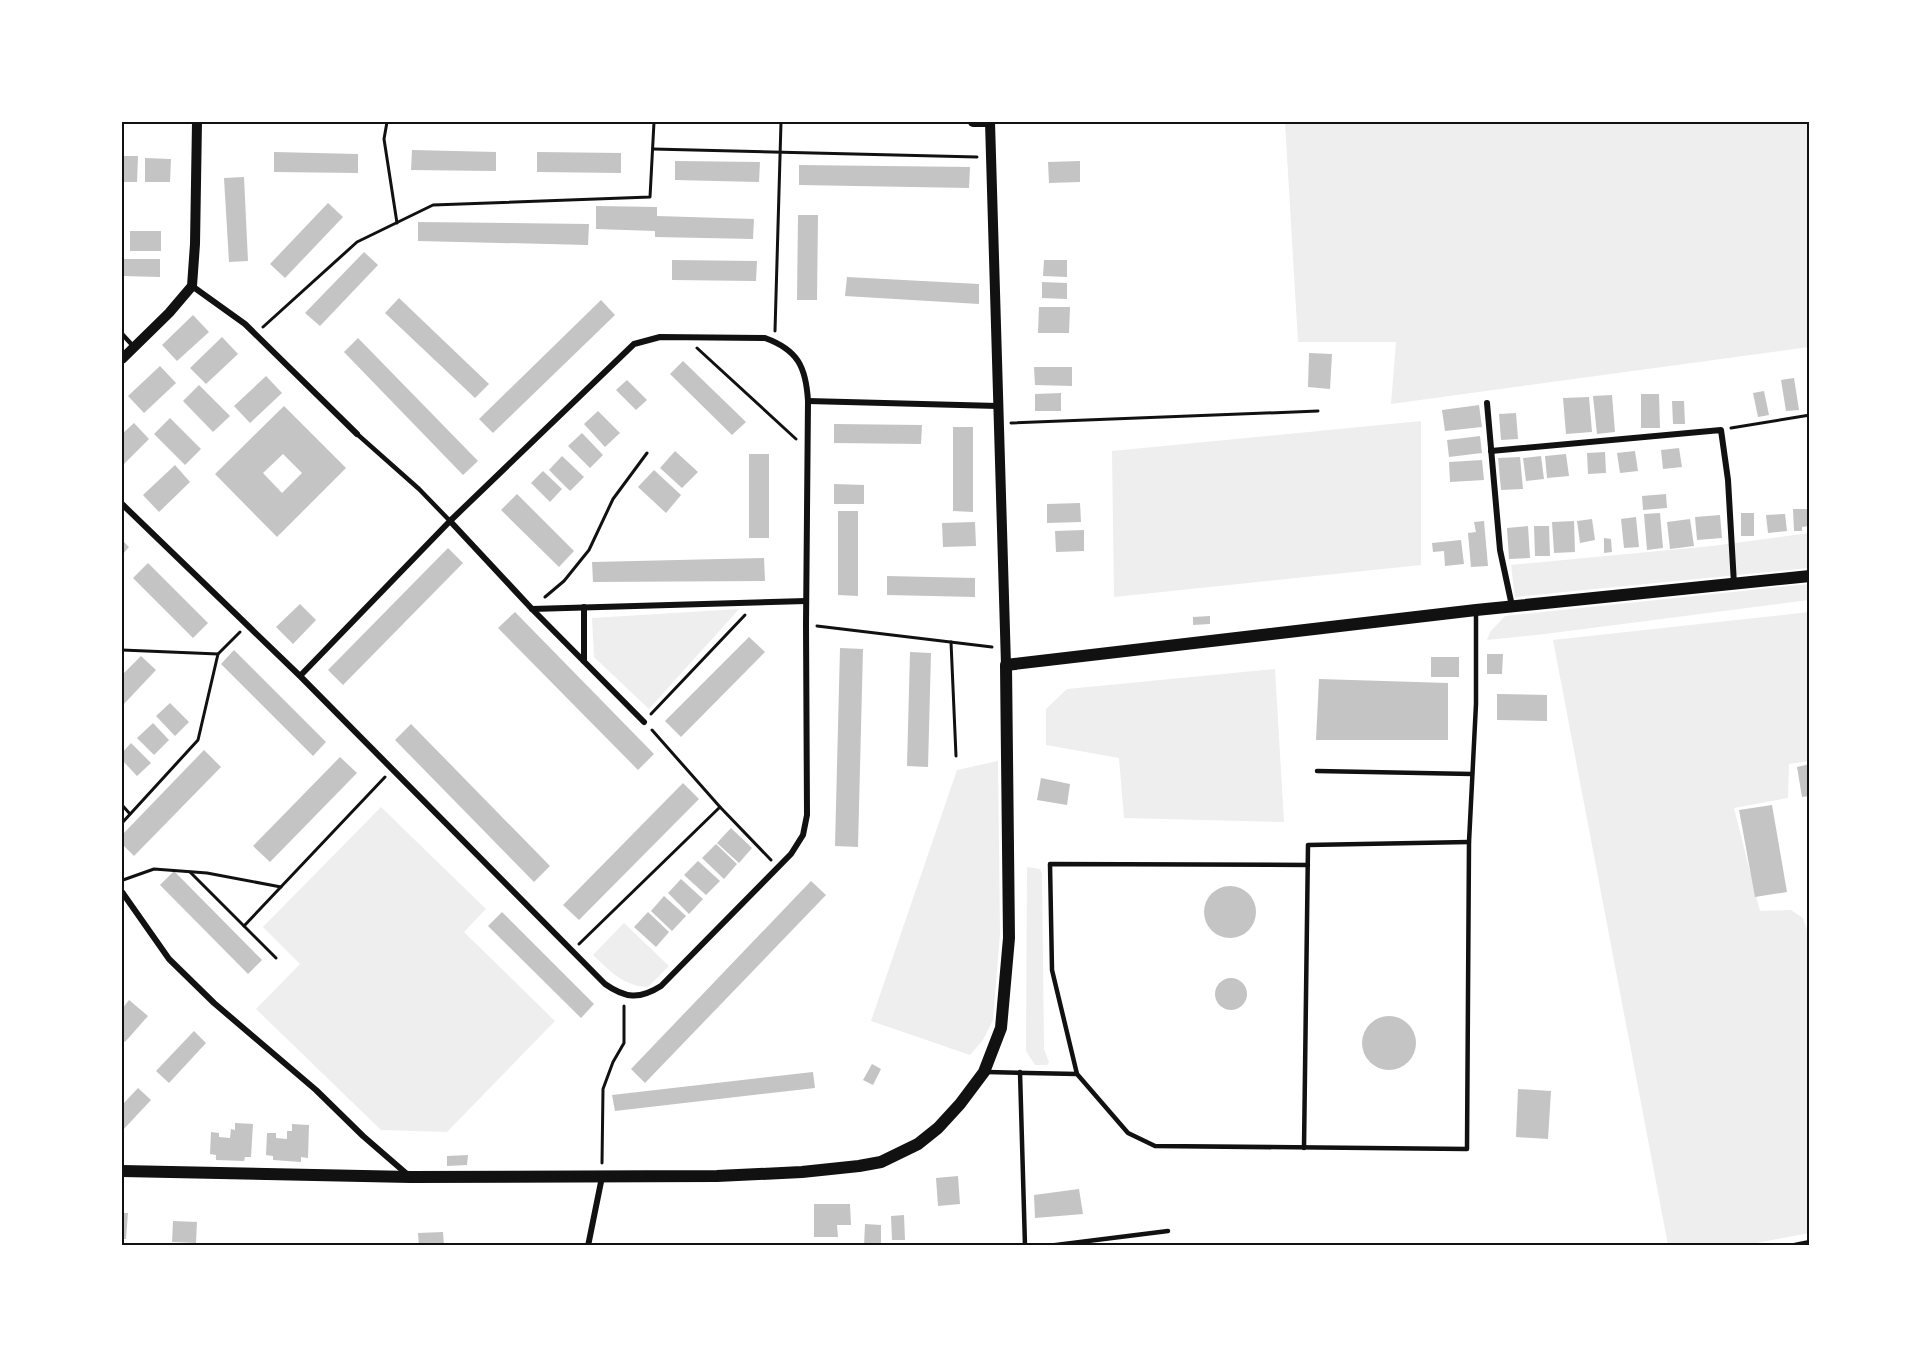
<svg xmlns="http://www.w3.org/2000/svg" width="1931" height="1367" font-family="'IBM Plex Sans',sans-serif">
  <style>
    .green { fill: #eee }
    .building { fill: #c4c4c4; fill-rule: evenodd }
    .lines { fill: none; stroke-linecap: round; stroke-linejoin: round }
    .path { stroke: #111; stroke-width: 3 }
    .service { stroke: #111; stroke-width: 4.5 }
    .minor { stroke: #111; stroke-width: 6 }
    .tertiary { stroke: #111; stroke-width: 10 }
    .secondary { stroke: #111; stroke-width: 12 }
    .neatline { fill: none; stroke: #111; stroke-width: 2 }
  </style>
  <rect width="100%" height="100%" fill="#fff"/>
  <g class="green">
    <path d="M1285 122H1809V347L1391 404 1396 342H1298Z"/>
    <path d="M1421 421V565L1114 597 1112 451Z"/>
    <path d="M1809 533V568L1515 597 1511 565 1712 546Z"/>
    <path d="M1809 584V600L1545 634 1487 640 1490 632 1505 616Z"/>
    <path d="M739 609 649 709 594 657 592 618Z"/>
    <path d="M1809 612V761L1789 764 1788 798 1734 808 1760 911 1791 910 1803 918 1809 936V1233L1746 1245H1668L1553 640Z"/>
    <path d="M1275 669 1284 822 1124 818 1119 758 1046 745V709L1067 689Z"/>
    <path d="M998 761 1000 933 993 1020 983 1040 970 1055 871 1021 957 770Z"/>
    <path d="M381 807 486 909 464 932 555 1021 447 1132 381 1130 256 1009 300 964 263 927Z"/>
    <path d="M1027 867 1040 869 1042 873 1044 1049 1049 1062 1047 1065H1035L1026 1051Z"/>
    <path d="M624 923 669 966 648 987C623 986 610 971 593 955Z"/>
  </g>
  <g class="building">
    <path d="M412 150 496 152V171L411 170Z"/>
    <path d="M274 152 358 154V173L274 172Z"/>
    <path d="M537 152 621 153V173L537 172Z"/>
    <path d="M122 156H138L137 182H122Z"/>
    <path d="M145 158 171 159 170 182H145Z"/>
    <path d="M675 161 760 162 759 182 675 180Z"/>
    <path d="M1080 161V182L1049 183 1048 162Z"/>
    <path d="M799 165 970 167 969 188 799 185Z"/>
    <path d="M244 177 248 261 229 262 224 178Z"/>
    <path d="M328 203 343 217 285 278 270 264Z"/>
    <path d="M596 206 657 207V216L754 219 753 239 655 237V231L596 229Z"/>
    <path d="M798 215H818L817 300H797Z"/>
    <path d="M418 222 589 224 588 245 418 241Z"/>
    <rect x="130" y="231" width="31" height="20"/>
    <path d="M364 252 378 265 320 326 305 313Z"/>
    <path d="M122 259H160V277L122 276Z"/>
    <path d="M672 260 757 261 756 281 672 280Z"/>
    <path d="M1044 260H1067V277L1043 276Z"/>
    <path d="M847 277 979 284V304L845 296Z"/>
    <path d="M1042 282 1067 283V299L1042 298Z"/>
    <path d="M399 298 489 384 475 398 385 313Z"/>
    <path d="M601 300 615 315 493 433 479 419Z"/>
    <path d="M1039 307H1070L1069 333H1038Z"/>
    <path d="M193 315 209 332 177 361 162 345Z"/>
    <path d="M222 337 238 354 206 384 190 368Z"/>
    <path d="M358 338 478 461 463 475 344 352Z"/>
    <path d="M1309 353 1332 354 1330 389 1308 387Z"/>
    <path d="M683 361 746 422 732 435 670 374Z"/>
    <path d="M160 366 176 383 144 413 128 396Z"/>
    <path d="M1034 367H1072V386L1035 385Z"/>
    <path d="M266 376 282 393 250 423 234 406Z"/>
    <path d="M1794 378 1799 410 1786 411 1781 380Z"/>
    <path d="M627 380 647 400 636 410 616 390Z"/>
    <path d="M199 385 230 416 213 432 183 401Z"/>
    <path d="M1764 391 1769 415 1758 417 1753 393Z"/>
    <path d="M1061 393V411H1035V394Z"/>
    <path d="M1641 394H1659L1660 428H1641Z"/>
    <path d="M1612 395 1615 432 1597 434 1593 396Z"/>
    <path d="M1589 397 1592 432 1566 434 1563 398Z"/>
    <path d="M1672 401H1684L1685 424H1673Z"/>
    <path d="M1479 405 1482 427 1445 431 1442 410Z"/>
    <path d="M284 406 346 468 277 537 215 474ZM283 454 302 473 282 493 263 473Z"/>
    <path d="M598 411 620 433 605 447 584 424Z"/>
    <path d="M1516 413 1518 439 1501 440 1499 414Z"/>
    <path d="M170 418 201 449 185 465 154 434Z"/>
    <path d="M134 423 149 439 122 466V434Z"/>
    <path d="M834 424 922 425 921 444 834 443Z"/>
    <path d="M953 427H973V512L953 511Z"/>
    <path d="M582 433 603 455 590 468 568 446Z"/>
    <path d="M1480 436 1482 453 1449 457 1447 440Z"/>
    <path d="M1679 448 1682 467 1663 469 1661 450Z"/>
    <path d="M675 451 698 472 682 488 660 468Z"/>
    <path d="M1635 451 1638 471 1620 473 1617 453Z"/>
    <path d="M1605 452 1606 473 1588 474 1587 453Z"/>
    <rect x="749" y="454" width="20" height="84"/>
    <path d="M1566 454 1569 476 1547 478 1545 456Z"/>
    <path d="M562 456 584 477 570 491 549 470Z"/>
    <path d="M1541 456 1544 479 1526 481 1523 458Z"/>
    <path d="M1520 457 1523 489 1501 490 1498 458Z"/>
    <path d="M1482 460 1484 480 1450 482 1449 462Z"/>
    <path d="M175 465 190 482 159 512 143 495Z"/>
    <path d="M654 470 681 495 666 513 638 487Z"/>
    <path d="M543 471 562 489 550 502 531 483Z"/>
    <path d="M834 484 864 485V504H834Z"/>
    <path d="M517 494 574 551 559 567 501 510Z"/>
    <path d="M1666 494 1667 508 1643 510 1642 496Z"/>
    <path d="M1080 503 1081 522 1047 523V504Z"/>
    <path d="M1793 509H1808L1809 526 1802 527V531H1794Z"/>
    <path d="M838 511H858V596L838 595Z"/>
    <path d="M1660 513 1663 548 1647 550 1644 514Z"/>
    <rect x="1741" y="513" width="13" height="23"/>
    <path d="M1785 514 1787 531 1768 533 1766 515Z"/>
    <path d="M1720 515 1722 538 1697 540 1695 517Z"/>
    <path d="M1636 517 1639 547 1624 548 1621 519Z"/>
    <path d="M1592 519 1595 540 1580 543 1577 521Z"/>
    <path d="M1690 519 1694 546 1670 549 1667 522Z"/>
    <path d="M1484 521 1488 566 1471 567 1468 533 1476 532 1474 522Z"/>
    <path d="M1574 521 1575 552 1554 553 1552 522Z"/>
    <path d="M975 522 976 546 943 547 942 523Z"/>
    <path d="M1528 526 1530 558 1509 559 1507 528Z"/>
    <path d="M1534 526H1549L1550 556H1535Z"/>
    <path d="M1084 530V551L1056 552 1055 531Z"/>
    <path d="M1604 538 1611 539 1612 552 1604 553Z"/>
    <path d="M122 540 129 547 122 555Z"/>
    <path d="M1461 540 1464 564 1445 566 1444 551 1433 552 1432 543Z"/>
    <path d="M448 548 463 563 343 685 328 670Z"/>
    <path d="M764 558 765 581 593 582 592 562Z"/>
    <path d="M148 563 208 623 193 638 133 578Z"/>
    <path d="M887 576 975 578V597L887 595Z"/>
    <path d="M300 604 316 620 293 644 276 627Z"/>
    <path d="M515 612 654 754 638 770 498 628Z"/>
    <path d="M1210 616V624L1193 625V617Z"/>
    <path d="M749 637 765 652 681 737 665 721Z"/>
    <path d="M840 648 863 649 858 847 835 846Z"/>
    <path d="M234 650 326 742 313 756 221 664Z"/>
    <path d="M910 652 931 653 928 767 907 766Z"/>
    <path d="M1487 654H1503L1502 674H1487Z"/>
    <path d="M141 656 156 670 122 706V675Z"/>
    <rect x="1431" y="657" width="28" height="20"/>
    <path d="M1319 679 1448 683V740H1316Z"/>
    <path d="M1497 694 1547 695V721L1497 720Z"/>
    <path d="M170 703 189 722 175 736 156 716Z"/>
    <path d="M153 723 169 740 154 755 137 738Z"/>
    <path d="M411 724 550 866 534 882 395 740Z"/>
    <path d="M131 743 151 763 137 776 122 760V753Z"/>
    <path d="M204 750 221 767 134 856 122 844V835Z"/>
    <path d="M340 757 357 773 270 862 253 846Z"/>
    <path d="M1810 764V796L1802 797 1797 767Z"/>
    <path d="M1041 778 1070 784 1067 805 1037 800Z"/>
    <path d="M683 783 699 799 579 920 563 905Z"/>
    <path d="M1772 805 1787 892 1755 897 1739 810Z"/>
    <path d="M731 828 752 848 739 863 717 843Z"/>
    <path d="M716 844 737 864 724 879 702 858Z"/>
    <path d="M698 861 720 881 706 895 684 875Z"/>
    <path d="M174 871 262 960 248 974 160 885Z"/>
    <path d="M681 879 703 899 689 914 668 893Z"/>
    <path d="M811 881 826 895 645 1083 631 1069Z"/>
    <circle cx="1230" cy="912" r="26"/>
    <path d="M664 896 686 916 672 931 651 911Z"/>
    <path d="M502 912 594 1004 581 1018 488 926Z"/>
    <path d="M648 912 669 932 656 947 634 927Z"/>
    <circle cx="1231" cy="994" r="16"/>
    <path d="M129 1000 148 1016 125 1042 122 1039V1009Z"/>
    <circle cx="1389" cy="1043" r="27"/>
    <path d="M194 1031 206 1043 169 1083 156 1071Z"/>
    <path d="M872 1064 881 1069 873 1085 863 1080Z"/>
    <path d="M813 1072 815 1088 615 1111 612 1095Z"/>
    <path d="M138 1088 151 1100 122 1131V1105Z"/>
    <path d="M1518 1089 1551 1091 1548 1139 1516 1137Z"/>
    <path d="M235 1123 253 1124 251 1157H245L244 1161 216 1160V1155L210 1154 211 1132 219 1133V1137L230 1138 231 1129 235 1130Z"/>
    <path d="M292 1124 309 1125 308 1158 301 1157V1162L273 1160V1156L266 1155 267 1133H276V1138L287 1139V1131H292Z"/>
    <path d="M468 1155 467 1165 447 1166V1156Z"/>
    <path d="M958 1176 960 1204 938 1206 936 1178Z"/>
    <path d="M1079 1189 1083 1214 1035 1218 1034 1195Z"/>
    <path d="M814 1204H850L851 1225H837L838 1237H814Z"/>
    <path d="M122 1213H128L126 1239H122Z"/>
    <path d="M904 1215 905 1240H892L891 1216Z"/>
    <path d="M173 1221 197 1222 196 1243 172 1242Z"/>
    <path d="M865 1224 881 1225V1246H864Z"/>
    <path d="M443 1232 444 1246H419L418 1233Z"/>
  </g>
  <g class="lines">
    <g class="path">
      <path d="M387 122 384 139 397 223"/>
      <path d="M653 149 977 157"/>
      <path d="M263 327 357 242 433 205 650 197 654 122"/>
      <path d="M775 331 781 122"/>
      <path d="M697 348 796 439"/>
      <path d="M1011 423 1318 411"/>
      <path d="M1731 428 1810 415"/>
      <path d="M545 597 564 581 589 550 613 499 647 453"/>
      <path d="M817 626 992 647"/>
      <path d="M951 642 956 756"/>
      <path d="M122 650 218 654"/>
      <path d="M651 714 745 615"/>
      <path d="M652 730 720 807 771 860"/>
      <path d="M122 805 130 814"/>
      <path d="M122 823 198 740 218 654 240 632"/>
      <path d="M190 872 276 958"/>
      <path d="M123 880 154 869 207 873 281 887"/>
      <path d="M244 926 385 777"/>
      <path d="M579 944 720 807"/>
      <path d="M602 1163 603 1089 613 1062 624 1043V1006"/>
    </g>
    <g class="service">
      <path d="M122 334 134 347"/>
      <path d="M357 434 419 489 450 521"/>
      <path d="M1317 771 1472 774"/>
      <path d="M1308 865 1050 864 1052 970 1077 1074 1128 1133 1155 1146 1467 1149 1469 842 1476 704V613"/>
      <path d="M987 1072 1077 1074"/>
      <path d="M1020 1072 1025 1246"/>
      <path d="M1304 1148 1308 845 1469 842"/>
      <path d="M1048 1246 1168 1231"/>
      <path d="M1790 1246 1810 1242"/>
    </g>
    <g class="minor">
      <path d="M192 286 245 324 357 434"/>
      <path d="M808 401 998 406"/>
      <path d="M1487 403 1500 550 1512 606"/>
      <path d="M1491 451 1721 430 1728 480 1734 584"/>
      <path d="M122 504 300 676 605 984C625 998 639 1000 661 986L791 854 803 835 807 815 806 625 808 401C806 367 798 350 765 338L660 337 634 344 450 521 300 676"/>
      <path d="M450 521 532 609 644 722"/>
      <path d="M532 609 806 601"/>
      <path d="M584 661V607"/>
      <path d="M122 892 169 959 214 1003 316 1090 363 1136 408 1175"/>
      <path d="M588 1246 602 1177"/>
    </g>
    <g class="tertiary">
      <path d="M973 122H990"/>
      <path d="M990 122 1006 665"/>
      <path d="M122 359 169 313 192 286 195 244 197 122"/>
    </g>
    <path class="secondary" d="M122 1171 411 1177 717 1176 802 1172 859 1166 881 1162 918 1144 938 1128 960 1104 984 1072 1001 1028 1009 938 1006 665 1476 610 1810 576"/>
  </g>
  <rect width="1931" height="1367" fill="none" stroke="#ffffff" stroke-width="246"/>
  <rect x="123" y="123" width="1685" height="1121" class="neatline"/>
</svg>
